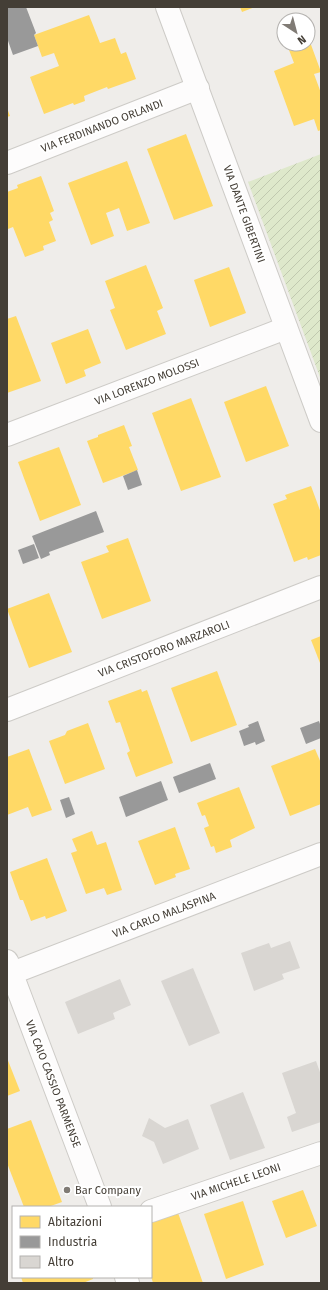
<svg xmlns="http://www.w3.org/2000/svg" width="328" height="1290" font-family="'Fira Sans',sans-serif">
  <style>
    .garden { fill: url(#garden-furrows) }
    .homes { fill: #ffd966 }
    .industry { fill: #999 }
    .building { fill: #d9d6d2 }
    .lines { fill: none; stroke-linecap: round; stroke-linejoin: round }
    .minor-casing { stroke: #cdcbc7; stroke-width: 24 }
    .minor { stroke: #fdfcfc; stroke-width: 22 }
    .poi-dot { fill: #807b75; stroke: #fff; stroke-width: 1.5 }
    .labels { text-anchor: middle; dominant-baseline: central; stroke-width: 4; stroke-linejoin: round; paint-order: stroke }
    .street-label { font-size: 11px; fill: #443e36; stroke: #fff }
    .poi-label { font-size: 11px; fill: #443e36; stroke: #fff; text-anchor: start }
  </style>
  <defs>
    <pattern id="garden-furrows" width="10" height="10" patternUnits="userSpaceOnUse"><rect width="10" height="10" fill="#dee8cb"/><path d="M-1 1l2-2M0 10L10 0M9 11l2-2" fill="none" stroke="#c0c8af"/></pattern>
  </defs>
  <rect width="100%" height="100%" fill="#efedea"/>
  <path class="garden" d="M321 154V380L248 182Z"/>
  <g class="homes">
    <path d="M240 7H255L242 12Z"/>
    <path d="M89 15 100 43 115 38 121 54 126 52 136 79 108 89 107 87 84 96 85 101 74 105 73 103 44 114 30 77 59 66 54 53 42 57 34 35Z"/>
    <path d="M310 42 321 72 314 74 321 93V130L318 131 314 119 294 126 274 71 294 63 289 50Z"/>
    <path d="M7 108 10 116 7 117Z"/>
    <path d="M186 134 213 206 174 220 147 149Z"/>
    <path d="M127 161 150 223 127 231 119 208 106 213 114 236 91 245 68 183Z"/>
    <path d="M41 176 54 211 50 213 53 220 49 222 56 241 43 246 44 250 25 257 13 227 8 229 7 226V192L18 188 17 185Z"/>
    <path d="M146 265 163 308 157 311 166 334 126 350 110 310 115 308 105 281Z"/>
    <path d="M229 267 246 313 210 327 194 280Z"/>
    <path d="M16 316 41 381 7 393V319Z"/>
    <path d="M88 329 101 363 84 370 86 376 66 384 51 343Z"/>
    <path d="M266 386 289 446 246 462 224 402Z"/>
    <path d="M191 398 221 477 181 491 152 413Z"/>
    <path d="M124 425 132 446 129 447 138 470 103 483 87 441 98 437V435Z"/>
    <path d="M59 447 81 505 40 521 18 462Z"/>
    <path d="M311 486 321 513V555L308 560 307 557 294 562 273 504 287 499 285 495Z"/>
    <path d="M128 538 151 601 102 619 81 562 109 552 106 546Z"/>
    <path d="M49 593 72 652 29 668 7 609Z"/>
    <path d="M321 636V662L320 663 311 640Z"/>
    <path d="M217 671 237 725 191 742 171 688Z"/>
    <path d="M141 689 142 692 147 690 173 763 136 777 127 753 130 751 120 722 116 723 108 701Z"/>
    <path d="M88 723 105 769 65 784 49 741 65 735 67 731Z"/>
    <path d="M29 749 52 810 32 817 28 807 7 815V757Z"/>
    <path d="M315 749 321 763V804L290 816 271 766Z"/>
    <path d="M239 787 255 828 230 840 232 847 216 853 214 846 211 847 204 828 209 826 205 815 202 816 197 803Z"/>
    <path d="M175 827 190 869 175 874 176 877 155 885 138 841Z"/>
    <path d="M92 831 97 845 106 842 122 890 107 895 104 888 86 894 71 853 77 851 72 839Z"/>
    <path d="M47 858 67 911 46 919 45 916 31 921 23 900H20L10 872Z"/>
    <path d="M7 1058 20 1091 7 1096Z"/>
    <path d="M31 1120 62 1202 48 1207H24L7 1163V1129Z"/>
    <path d="M303 1190 317 1226 286 1238 272 1201Z"/>
    <path d="M243 1201 264 1265 226 1279 204 1214Z"/>
    <path d="M177 1210 203 1283H153L151 1276V1219Z"/>
    <path d="M21 1277H93V1279L83 1283H23Z"/>
  </g>
  <g class="industry">
    <path d="M7 7H26L36 33 34 35 38 46 13 55 7 38Z"/>
    <path d="M137 470 142 485 128 490 123 476Z"/>
    <path d="M96 511 104 532 49 552 50 555 41 559 32 536Z"/>
    <path d="M34 544 39 558 23 564 18 550Z"/>
    <path d="M258 721 265 741 256 745 255 742 244 746 239 731 249 727 248 725Z"/>
    <path d="M319 721 321 727V738L306 744 300 728Z"/>
    <path d="M210 763 216 779 179 793 173 777Z"/>
    <path d="M161 781 168 800 126 817 119 797Z"/>
    <path d="M69 797 75 814 66 818 60 800Z"/>
  </g>
  <g class="building">
    <path d="M290 941 300 968 282 974 284 979 254 991 241 953 269 943 271 948Z"/>
    <path d="M193 968 220 1033 189 1046 161 981Z"/>
    <path d="M120 979 131 1005 113 1013 115 1019 78 1034 65 1002Z"/>
    <path d="M316 1061 321 1075V1122L292 1132 287 1117 296 1113 282 1073Z"/>
    <path d="M243 1092 265 1148 230 1160 210 1105Z"/>
    <path d="M149 1118 165 1128 188 1119 199 1149 163 1164 154 1142 142 1136Z"/>
  </g>
  <g class="lines">
    <g class="minor-casing">
      <g id="minor">
        <path d="M167 7 321 421"/>
        <path d="M7 163 198 88"/>
        <path d="M7 435 286 328"/>
        <path d="M7 710 321 587"/>
        <path d="M7 961 100 1207"/>
        <path d="M7 975 321 854"/>
        <path d="M151 1211 321 1153"/>
        <path d="M126 1277 128 1283"/>
      </g>
    </g>
    <use href="#minor" class="minor"/>
  </g>
  <circle class="poi-dot" cx="67" cy="1190" r="4"/>
  <g class="labels">
    <g class="street-label">
      <text transform="translate(102 126) rotate(-21)">VIA FERDINANDO ORLANDI</text>
      <text transform="translate(244 214) rotate(70)">VIA DANTE GIBERTINI</text>
      <text transform="translate(147 382) rotate(-21)">VIA LORENZO MOLOSSI</text>
      <text transform="translate(164 649) rotate(-21)">VIA CRISTOFORO MARZAROLI</text>
      <text transform="translate(164 915) rotate(-21)">VIA CARLO MALASPINA</text>
      <text transform="translate(53 1084) rotate(69)">VIA CAIO CASSIO PARMENSE</text>
      <text transform="translate(236 1182) rotate(-19)">VIA MICHELE LEONI</text>
    </g>
    <g class="poi-label">
      <text x="75" y="1190">Bar Company</text>
    </g>
  </g>
  <rect width="328" height="1290" fill="none" stroke="#443e36" stroke-width="16"/>
  <rect x="12" y="1206" width="140" height="72" fill="#ffffff" stroke="#b4b2af"/>
  <rect x="20" y="1216" width="20" height="12" fill="#ffd966" stroke="#b4b2af"/>
  <text x="48" y="1226" font-size="12" fill="#443e36">Abitazioni</text>
  <rect x="20" y="1236" width="20" height="12" fill="#999999" stroke="#b4b2af"/>
  <text x="48" y="1246" font-size="12" fill="#443e36">Industria</text>
  <rect x="20" y="1256" width="20" height="12" fill="#d9d6d2" stroke="#b4b2af"/>
  <text x="48" y="1266" font-size="12" fill="#443e36">Altro</text>
  <g transform="translate(296 32) rotate(144)"><circle r="19" fill="#ffffff" stroke="#b4b2af"/>
  <path d="M0-3L7 15L0 10L-7 15Z" fill="#807b75"/>
  <text y="-6" font-size="11" font-weight="bold" text-anchor="middle" fill="#443e36">N</text>
  </g>
</svg>
